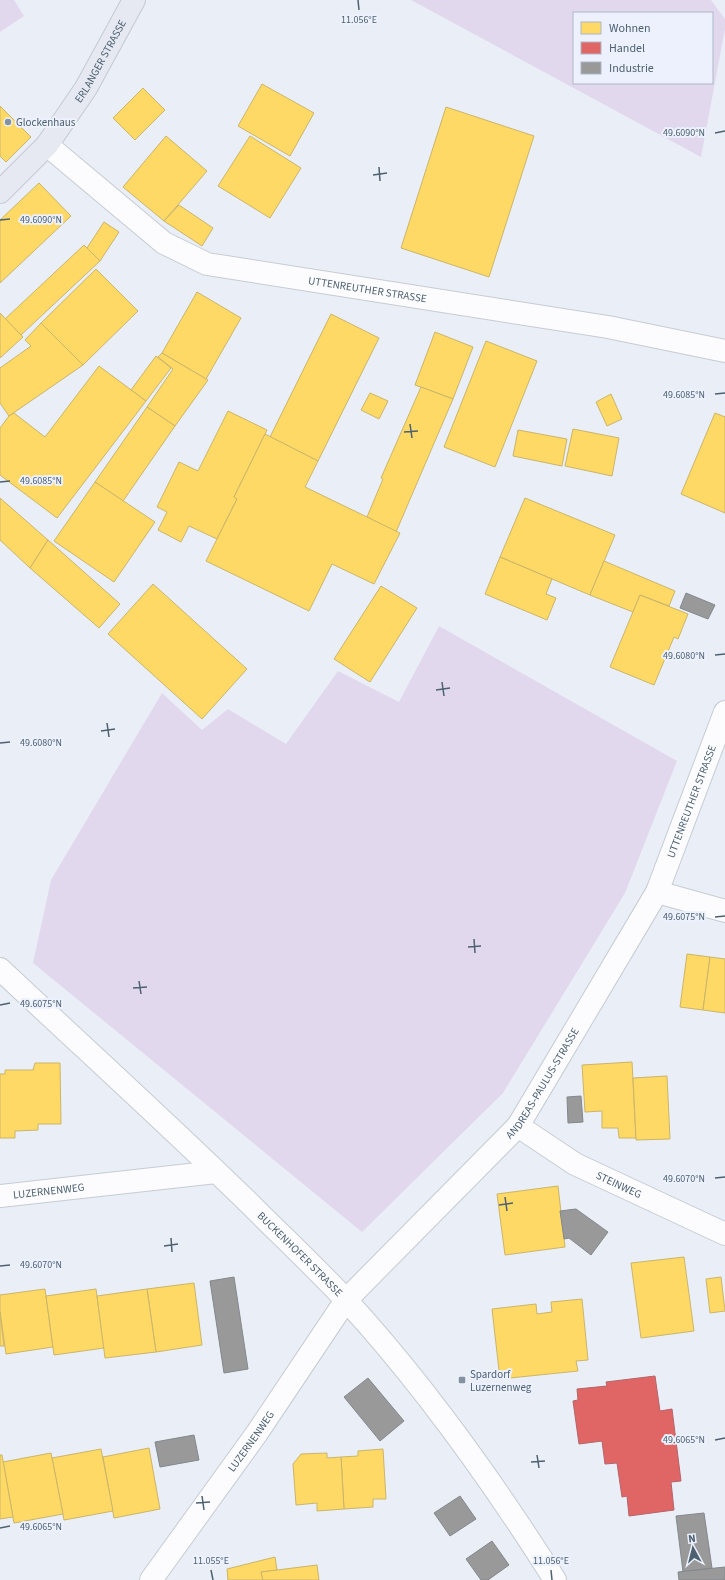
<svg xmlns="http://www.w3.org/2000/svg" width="725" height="1580" font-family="'Source Sans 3',sans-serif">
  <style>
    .green { fill: #e2d8ee; fill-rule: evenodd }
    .homes { fill: #ffd966; stroke: #cab569 }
    .shops { fill: #e06666; stroke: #b46469 }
    .industry { fill: #999; stroke: #82888d }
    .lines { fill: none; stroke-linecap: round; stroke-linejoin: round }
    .minor-casing { stroke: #c6ccd4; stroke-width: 24 }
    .major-casing { stroke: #c3cad2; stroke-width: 24 }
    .minor { stroke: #fcfcfe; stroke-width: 22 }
    .major { stroke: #e6e9f1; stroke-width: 22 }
    .ticks { fill: none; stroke: #4d6171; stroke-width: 1.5 }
    .poi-dot { fill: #8492a0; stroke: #ecf1fd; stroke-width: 1.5 }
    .labels { text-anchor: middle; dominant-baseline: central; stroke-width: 4; stroke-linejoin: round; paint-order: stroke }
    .street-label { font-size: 11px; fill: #4d6171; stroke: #ecf1fd }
    .poi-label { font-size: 11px; fill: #4d6171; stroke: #ecf1fd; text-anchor: start }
    .ticks-label { font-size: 10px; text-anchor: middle; fill: #4d6171; stroke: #ecf1fd; stroke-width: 4; stroke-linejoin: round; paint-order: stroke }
  </style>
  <rect width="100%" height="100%" fill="#eaeef6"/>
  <g class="green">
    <path d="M0 0H14L24 16 0 32Z"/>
    <path d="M411 0H711L725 19V29L701 157ZM574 13H712V83H574Z"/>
    <path d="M439 626 677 761 625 893 503 1093 362 1232 33 963 51 880 162 693 202 730 228 709 286 744 338 671 399 702Z"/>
  </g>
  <g class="homes">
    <path d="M262 84 314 113 290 156 238 126Z"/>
    <path d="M143 88 165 110 135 140 113 118Z"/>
    <path d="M0 106 31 137 6 162 0 156Z"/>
    <path d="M446 107 534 136 489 277 401 248Z"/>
    <path d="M166 136 207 171 164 221 123 187Z"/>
    <path d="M250 136 301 168 270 218 218 186Z"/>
    <path d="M39 183 71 216 0 283V220Z"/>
    <path d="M179 205 213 228 202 246 164 221Z"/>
    <path d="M104 222 119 232 100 261 87 248Z"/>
    <path d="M84 245 100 261 21 335 5 319Z"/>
    <path d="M96 269 138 311 83 365 41 323Z"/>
    <path d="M197 292 241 318 206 379 162 353Z"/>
    <path d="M0 313 23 337 0 358Z"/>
    <path d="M331 314 379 338 318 461 270 437Z"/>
    <path d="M41 323 83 365 9 416 0 403V368L31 346 25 340Z"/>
    <path d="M435 332 473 347 453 399 415 385Z"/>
    <path d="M486 341 537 361 495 467 444 447Z"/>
    <path d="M162 353 208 380 175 426 147 407 173 369 158 357Z"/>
    <path d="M156 356 171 368 146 401 131 390Z"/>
    <path d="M99 366 146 401 57 518 0 475V428L9 416 14 413 45 437Z"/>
    <path d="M421 387 453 399 396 532 367 517 383 479 381 478Z"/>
    <path d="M370 393 388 401 379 419 361 410Z"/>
    <path d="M611 394 622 419 607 426 596 402Z"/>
    <path d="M147 407 175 426 123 501 95 482Z"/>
    <path d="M228 411 267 430 234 497 237 499 217 539 189 526 181 542 158 530 167 512 157 507 179 462 198 471Z"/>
    <path d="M715 413 725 417V513L681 494Z"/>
    <path d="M573 429 619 438 612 476 565 466Z"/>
    <path d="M518 430 567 439 562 466 513 456Z"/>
    <path d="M265 434 318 461 305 487 400 533 374 584 332 564 309 611 206 561 237 499 234 497Z"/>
    <path d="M95 482 155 522 114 582 54 541Z"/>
    <path d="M0 498 48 540 30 568 0 540Z"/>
    <path d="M525 498 615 535 590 595 500 557Z"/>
    <path d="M48 540 120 604 99 628 30 568Z"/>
    <path d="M500 557 552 579 546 594 556 598 547 620 485 594Z"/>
    <path d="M604 561 675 591 669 606 640 595 633 612 590 595Z"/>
    <path d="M153 584 247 669 202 719 108 634Z"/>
    <path d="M381 586 417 608 370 682 334 659Z"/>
    <path d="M640 595 688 614 678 639 674 637 654 685 610 667Z"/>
    <path d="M687 954 710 957 703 1010 680 1007Z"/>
    <path d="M710 957 725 959V1013L703 1010Z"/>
    <path d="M632 1062 636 1138H619L618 1128H602V1111L585 1112 582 1065Z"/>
    <path d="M35 1063H60L61 1124H38V1130L15 1131V1138H0V1074H5V1070H33Z"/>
    <path d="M667 1076 670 1139 636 1140 633 1078Z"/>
    <path d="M558 1186 565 1247 505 1255 497 1194Z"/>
    <path d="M684 1257 694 1331 641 1338 631 1263Z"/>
    <path d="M721 1277 725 1311 710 1313 706 1279Z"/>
    <path d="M194 1283 202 1345 156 1352 147 1289Z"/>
    <path d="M45 1289 53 1347 6 1354 0 1312V1295Z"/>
    <path d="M96 1289 104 1348 54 1355 46 1296Z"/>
    <path d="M147 1289 156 1352 105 1358 97 1296Z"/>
    <path d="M582 1299 588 1360 576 1361 578 1371 500 1379 492 1309 536 1304 537 1314 552 1312 551 1302Z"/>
    <path d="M0 1312 4 1346H0Z"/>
    <path d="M149 1448 160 1509 114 1518 103 1457Z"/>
    <path d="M101 1449 113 1511 64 1520 52 1458Z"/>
    <path d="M383 1449 386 1499H373V1507L344 1509 341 1457 358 1456V1451Z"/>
    <path d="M51 1453 63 1514 14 1523 3 1462Z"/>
    <path d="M327 1453V1458L341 1457 344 1509 317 1511V1503L296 1505 293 1464 301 1454Z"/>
    <path d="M0 1455H2L13 1517 0 1519Z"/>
    <path d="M275 1557 277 1570 261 1572 263 1580H228L227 1569Z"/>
    <path d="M317 1565 319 1580H263L261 1572Z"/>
  </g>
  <path class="shops" d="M655 1376 660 1411 672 1409 681 1481 671 1482 674 1510 629 1516 627 1496 622 1497 617 1463 605 1464 602 1441 579 1444 573 1401 578 1400 577 1389 607 1386 606 1382Z"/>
  <g class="industry">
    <path d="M686 593 715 605 708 619 680 608Z"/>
    <path d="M581 1096 583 1122 568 1123 567 1097Z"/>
    <path d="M576 1209 608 1232 591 1255 569 1238 564 1239 560 1211Z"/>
    <path d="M234 1277 248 1369 224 1373 210 1281Z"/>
    <path d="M368 1378 404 1421 380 1441 344 1397Z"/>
    <path d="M194 1435 199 1460 160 1467 155 1442Z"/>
    <path d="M460 1496 476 1519 450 1536 434 1513Z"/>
    <path d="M704 1513 712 1568 683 1572 676 1516Z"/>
    <path d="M492 1541 509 1565 488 1580H481L466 1559Z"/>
    <path d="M725 1567V1580H679L678 1572Z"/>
  </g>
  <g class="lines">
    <g class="minor-casing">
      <g id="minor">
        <path id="s1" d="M47 145 164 243 207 264 608 327 725 351"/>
        <path d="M657 892 725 911"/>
        <path id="s2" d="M0 969C84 1048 169 1125 252 1206 283 1237 316 1268 346 1300 425 1386 493 1482 555 1580"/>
        <path id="s3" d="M518 1126 575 1164 725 1234"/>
        <path id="s4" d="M0 1196 216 1172"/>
        <path id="s5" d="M151 1580 257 1433 346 1300 518 1126 657 892 725 712"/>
      </g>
    </g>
    <g class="major-casing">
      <g id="major">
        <path id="s6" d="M0 192 47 145 86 88 134 0"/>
      </g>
    </g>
    <use href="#minor" class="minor"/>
    <use href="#major" class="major"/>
  </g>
  <path class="ticks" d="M358 0 359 10M715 133 725 131M379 167 380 181M373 175 387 173M0 220 10 219M715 394 725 393M410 424 412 438M404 432 418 431M0 482 10 481M715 655 725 654M442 682 444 696M436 690 450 688M107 723 109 737M101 731 115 729M0 743 10 742M715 917 725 916M474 939 475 953M468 947 481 946M139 981 141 994M133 988 147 987M0 1005 10 1003M715 1178 725 1177M505 1197 507 1211M499 1205 513 1203M171 1238 172 1252M164 1246 178 1244M0 1266 10 1265M715 1440 725 1438M537 1455 539 1468M531 1462 545 1461M202 1496 204 1510M196 1503 210 1502M0 1528 10 1526M211 1570 213 1580M551 1570 552 1580"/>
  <g class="poi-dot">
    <circle cx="8" cy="122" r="4"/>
    <rect x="458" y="1376" width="8" height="8" rx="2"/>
  </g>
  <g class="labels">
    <g class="street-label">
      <text stroke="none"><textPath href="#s6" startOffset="166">ERLANGER STRASSE</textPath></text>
      <text stroke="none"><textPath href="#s1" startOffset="363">UTTENREUTHER STRASSE</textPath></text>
      <text stroke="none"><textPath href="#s5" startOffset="955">UTTENREUTHER STRASSE</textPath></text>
      <text stroke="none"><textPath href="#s5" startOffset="635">ANDREAS-PAULUS-STRASSE</textPath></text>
      <text stroke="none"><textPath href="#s3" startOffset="117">STEINWEG</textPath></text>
      <text stroke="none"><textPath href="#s4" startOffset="49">LUZERNENWEG</textPath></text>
      <text stroke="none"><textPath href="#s2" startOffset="414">BUCKENHOFER STRASSE</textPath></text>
      <text stroke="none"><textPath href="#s5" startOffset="171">LUZERNENWEG</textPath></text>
    </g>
    <g class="poi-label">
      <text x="16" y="122">Glockenhaus</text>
      <text x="470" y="1374">Spardorf<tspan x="470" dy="13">Luzernenweg</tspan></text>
    </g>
  </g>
  <g class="ticks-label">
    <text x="359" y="23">11.056°E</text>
    <text x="684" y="136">49.6090°N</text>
    <text x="41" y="223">49.6090°N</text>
    <text x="684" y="398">49.6085°N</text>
    <text x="41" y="484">49.6085°N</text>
    <text x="684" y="659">49.6080°N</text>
    <text x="41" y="746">49.6080°N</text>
    <text x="684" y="920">49.6075°N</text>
    <text x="41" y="1007">49.6075°N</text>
    <text x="684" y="1182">49.6070°N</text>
    <text x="41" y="1268">49.6070°N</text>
    <text x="684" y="1443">49.6065°N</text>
    <text x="41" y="1530">49.6065°N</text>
    <text x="211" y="1564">11.055°E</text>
    <text x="551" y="1564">11.056°E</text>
  </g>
  <rect x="573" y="12" width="140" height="72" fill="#ecf1fd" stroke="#acb7c5"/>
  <rect x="581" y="22" width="20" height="12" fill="#ffd966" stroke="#acb7c5"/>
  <text x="609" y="32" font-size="12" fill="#4d6171">Wohnen</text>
  <rect x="581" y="42" width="20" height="12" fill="#e06666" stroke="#acb7c5"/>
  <text x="609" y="52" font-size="12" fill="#4d6171">Handel</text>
  <rect x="581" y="62" width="20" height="12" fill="#999999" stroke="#acb7c5"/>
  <text x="609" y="72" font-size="12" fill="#4d6171">Industrie</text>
  <g transform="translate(693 1548) rotate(353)" stroke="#ecf1fd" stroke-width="3" paint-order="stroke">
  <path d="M0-3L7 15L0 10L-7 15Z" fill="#4d6171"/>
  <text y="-6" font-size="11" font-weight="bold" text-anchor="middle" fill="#4d6171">N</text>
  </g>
</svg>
